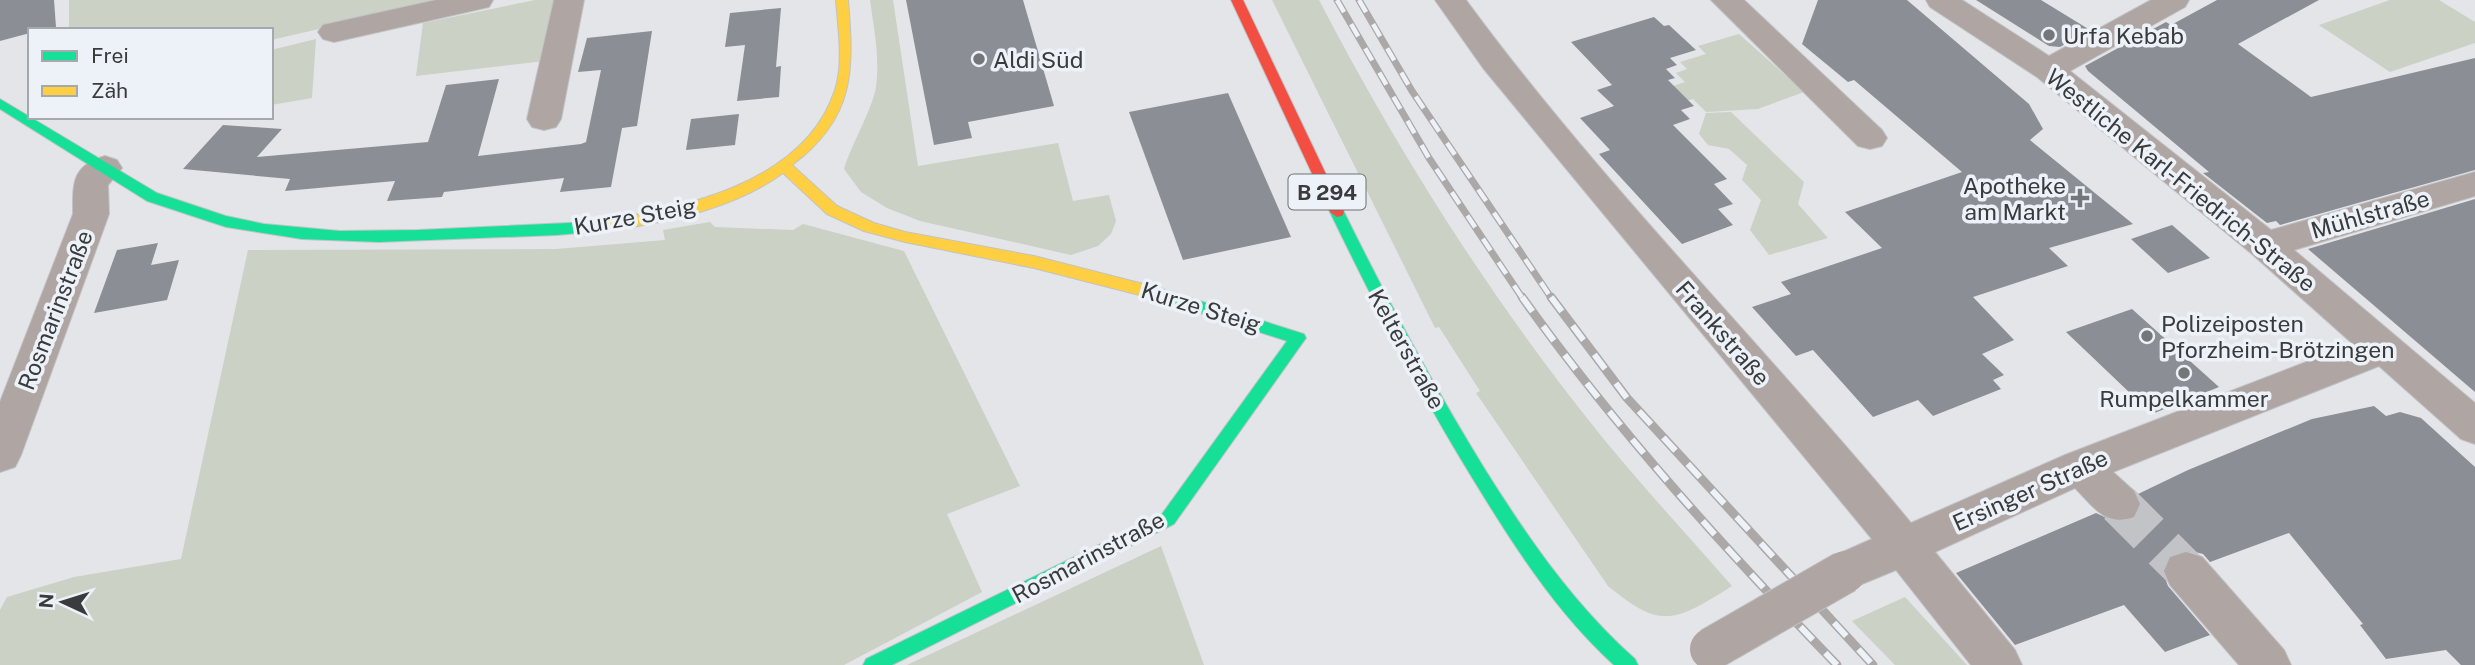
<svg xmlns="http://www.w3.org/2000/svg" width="2475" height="665" font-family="'Public Sans',sans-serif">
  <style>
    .green { fill: #cbd1c5 }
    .building { fill: #8b8f95 }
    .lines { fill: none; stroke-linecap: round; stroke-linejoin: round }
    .street-tunnel { stroke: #c1c3c7; stroke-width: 42; stroke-dasharray: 42 21; stroke-linecap: butt }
    .street-casing { stroke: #c2c3c6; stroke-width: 2 }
    .fast-casing { stroke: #c2c3c6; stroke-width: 2 }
    .slow-casing { stroke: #c2c3c6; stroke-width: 2 }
    .jam-casing { stroke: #c2c3c6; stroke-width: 2 }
    .street { fill: #afa5a2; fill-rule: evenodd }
    .fast { fill: #16e098; fill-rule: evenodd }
    .slow { fill: #ffcf43; fill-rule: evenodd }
    .jam { fill: #f24e42; fill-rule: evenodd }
    .rail-far1-casing { stroke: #aca8a8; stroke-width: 7 }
    .rail-casing { stroke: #aca8a8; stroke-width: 9 }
    .rail-far1 { stroke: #edf2f9; stroke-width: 4.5; stroke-dasharray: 14; stroke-linecap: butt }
    .rail { stroke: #edf2f9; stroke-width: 6; stroke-dasharray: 18; stroke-linecap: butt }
    .street-bridge-casing { stroke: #c2c3c6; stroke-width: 44; stroke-linecap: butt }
    .street-bridge { stroke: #afa5a2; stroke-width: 42 }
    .poi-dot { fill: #747679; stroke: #edf2f9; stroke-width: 2.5 }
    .labels { text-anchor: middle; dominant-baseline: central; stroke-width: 7; stroke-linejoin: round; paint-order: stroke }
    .shield { fill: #edf2f9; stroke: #6f7275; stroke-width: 2 }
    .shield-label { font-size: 21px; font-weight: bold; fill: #393b3d }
    .poi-label { font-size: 23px; fill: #393b3d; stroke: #edf2f9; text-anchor: start }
    .street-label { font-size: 23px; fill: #393b3d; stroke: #edf2f9 }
  </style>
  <rect width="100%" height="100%" fill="#e3e5e9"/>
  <g class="green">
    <path d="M69 0H446L271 40V30H69Z"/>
    <path d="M535 0H559L544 61 416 76 423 23Z"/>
    <path d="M870 0H893L918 166 1058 143 1073 201 1109 195 1116 221 1111 234 1098 246 1071 255 920 221 887 208 861 192 844 169C852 143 872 110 876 87 880 58 874 29 870 0Z"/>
    <path d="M1272 0H1319C1399 154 1493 302 1602 437 1644 488 1689 537 1732 586 1676 621 1662 631 1608 586L1476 393 1480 391 1439 327 1435 328Z"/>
    <path d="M2390 0H2439L2475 22V43L2390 72 2319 25Z"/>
    <path d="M1739 34 1804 92 1758 109 1706 112 1693 99 1681 102 1667 88 1685 82 1676 73 1687 69 1680 62 1706 54 1698 46Z"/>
    <path d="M316 39 312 98 271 105V50Z"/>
    <path d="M1731 112 1804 182 1798 204 1828 238 1769 255 1750 230 1761 200 1742 180 1747 165 1729 149 1708 145 1699 134 1706 113Z"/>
    <path d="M710 222 715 227 793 230 803 224 904 251 1020 486 947 514 982 592 844 665H0V610L7 597 74 577 181 559 248 250 556 249 665 240 663 230Z"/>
    <path d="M1161 546 1204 665H907Z"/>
    <path d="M1905 597 1967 665H1895L1852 621Z"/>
  </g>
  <g class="building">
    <path d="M0 0H54L56 27 30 30V33L0 41Z"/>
    <path d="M906 0H1023L1054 106 968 122 972 138 934 145Z"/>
    <path d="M1818 0H1907L2029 104 2043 129 2030 140 2133 224 2049 248 2068 266 1973 297 2014 340 1982 354 2004 375 1993 380 2001 389 1933 416 1918 400 1873 417 1813 350 1796 356 1752 307 1791 294 1781 282 1882 248 1845 212 1962 172 1854 80 1848 82 1802 44Z"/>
    <path d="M1976 0H2041L2090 30 2060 47 2049 46Z"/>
    <path d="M2217 0H2319L2238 44 2311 97 2475 58V170L2280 225 2276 221 2267 223 2203 173 2209 172 2088 71 2085 66 2166 22 2171 25Z"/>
    <path d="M781 8 776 67 781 66 779 97 737 101 745 45 725 47 730 13Z"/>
    <path d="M1654 17 1664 26 1669 25 1696 50 1670 58 1677 65 1666 69 1675 78 1668 80 1694 106 1681 110 1690 119 1673 125 1727 179 1714 184 1733 204 1718 209 1733 225 1682 244 1599 154 1610 150 1580 118 1614 106 1597 90 1612 85 1571 42Z"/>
    <path d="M652 31 637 126 622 128 611 187 560 192 564 178 444 192 442 197 387 201 395 181 285 191 290 179 183 169 223 125 282 129 257 157 428 142 446 85 499 79 478 156 581 144 586 142 601 70 578 72 587 38Z"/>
    <path d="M1228 93 1291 237 1183 260 1129 112Z"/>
    <path d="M739 114 735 145 686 150 691 119Z"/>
    <path d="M2475 199V392L2308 249Z"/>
    <path d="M2172 225 2210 258 2168 273 2131 239Z"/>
    <path d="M158 243 151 265 179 260 167 300 94 313 117 250Z"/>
    <path d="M2132 309 2219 387 2152 414 2066 332Z"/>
    <path d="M2374 406 2386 416 2400 412 2421 418 2475 467V665H2461L2446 650 2386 659 2360 625 2363 624 2289 533 2210 562 2203 554 2187 550 2168 556 2162 570 2168 586 2210 635 2165 652 2124 605 2015 645 1956 573 2096 513 2115 522 2135 520 2142 505 2138 494 2188 470 2312 419Z"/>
  </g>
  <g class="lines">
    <path class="street-tunnel" d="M2119 504 2186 571"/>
    <g class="street-casing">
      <g id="street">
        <path d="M436 0H493L489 7 334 42 323 39 318 32 323 25Z"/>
        <path d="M554 0H584L561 119 556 127 544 130 532 127 527 119Z"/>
        <path d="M1435 0H1466C1601 184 1765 346 1911 523L2065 455 2353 344 2252 254 2037 77 1930 7 1926 0H1962L2049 56 2151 0H2189L2185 7 2070 71 2271 230 2475 172V196L2294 250 2475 403V444L2461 439 2379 366 2113 472 2134 491 2140 504 2134 517C2105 527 2094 507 2075 488L1935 552 2015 650 2022 665H1971L1896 570 1845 591 1829 586 1823 572 1829 558 1872 539 1483 68Z"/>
        <path d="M1711 0H1744L1882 130 1887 138 1882 146 1870 149 1858 146Z"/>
        <path d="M105 156 117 160 122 168 108 185 109 214 21 455 15 467 0 472V402L73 214C73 184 71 166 105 156Z"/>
        <path d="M2186 552 2202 557 2284 650 2291 665H2239L2170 585 2164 571 2170 557Z"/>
      </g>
    </g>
    <g class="fast-casing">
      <g id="fast">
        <path d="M0 99 157 193 226 216 264 224 340 231 418 230 590 222 597 227 590 232 557 235 379 242 302 239 226 227 147 201 0 109Z"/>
        <path d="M1337 207 1344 212C1387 299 1433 385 1484 468 1528 538 1573 604 1635 659L1638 665H1614C1556 612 1514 546 1473 479 1420 393 1374 303 1330 212Z"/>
        <path d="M1159 288 1304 334 1306 338 1174 524 892 665H863L866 659 1162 514 1287 341 1154 298 1151 294 1154 290Z"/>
      </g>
    </g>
    <g class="slow-casing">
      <path id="slow" d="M836 0H848C854 71 855 118 792 165L837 206 874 223 905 232 1034 256 1159 288 1164 290 1167 294 1164 298 1159 300 1034 268 905 242 864 231 827 214 783 173C738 206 672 222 617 229 607 230 595 234 585 231L583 227 590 222C676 211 804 185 835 90 844 62 838 29 836 0Z"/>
    </g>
    <g class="jam-casing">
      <path id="jam" d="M1231 0H1243L1344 212 1342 216 1337 217 1330 212Z"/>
    </g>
    <use href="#street" class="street"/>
    <use href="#fast" class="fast"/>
    <use href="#slow" class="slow"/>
    <use href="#jam" class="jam"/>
    <g class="rail-far1-casing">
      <g id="rail-far1">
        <path d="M1337 0 1429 158 1523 299"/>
        <path d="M1359 0 1412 91 1552 299"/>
      </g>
    </g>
    <g class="rail-casing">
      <g id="rail">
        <path d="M1522 297C1616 429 1725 549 1837 665"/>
        <path d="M1551 297 1627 398 1873 665"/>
      </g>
    </g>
    <use href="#rail-far1" class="rail-far1"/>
    <use href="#rail" class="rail"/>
    <g class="street-bridge-casing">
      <path id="street-bridge" d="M1711 649 1845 572"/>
    </g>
    <use href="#street-bridge" class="street-bridge"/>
  </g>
  <g class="poi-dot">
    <circle cx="2049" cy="35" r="7"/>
    <circle cx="979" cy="59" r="7"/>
    <path d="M2076.5 187.5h7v7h7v7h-7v7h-7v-7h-7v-7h7z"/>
    <circle cx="2147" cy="336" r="7"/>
    <circle cx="2184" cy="373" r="7"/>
  </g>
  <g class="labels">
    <rect class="shield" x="1288.5" y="174.5" width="77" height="35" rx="5"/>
    <g class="shield-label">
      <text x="1327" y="192">B 294</text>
    </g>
    <g class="poi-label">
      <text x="2063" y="35">Urfa Kebab</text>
      <text x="993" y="59">Aldi Süd</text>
      <text x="2066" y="185" text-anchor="end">Apotheke<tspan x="2066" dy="26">am Markt</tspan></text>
      <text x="2161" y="323">Polizeiposten<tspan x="2161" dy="26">Pforzheim-Brötzingen</tspan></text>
      <text x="2184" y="398" text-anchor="middle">Rumpelkammer</text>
    </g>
    <g class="street-label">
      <text transform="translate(2181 180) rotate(39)">Westliche Karl-Friedrich-Straße</text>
      <text transform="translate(2370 214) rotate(-16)">Mühlstraße</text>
      <text transform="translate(635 216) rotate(-10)">Kurze Steig</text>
      <text transform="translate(1201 307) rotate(17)">Kurze Steig</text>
      <text transform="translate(55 310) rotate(-69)">Rosmarinstraße</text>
      <text transform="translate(1723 333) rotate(49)">Frankstraße</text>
      <text transform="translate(1407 349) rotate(61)">Kelterstraße</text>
      <text transform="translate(2030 490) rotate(-24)">Ersinger Straße</text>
      <text transform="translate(1088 557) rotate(-28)">Rosmarinstraße</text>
    </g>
  </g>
  <rect x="28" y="28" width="245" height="91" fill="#edf2f9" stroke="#a5a9ae" stroke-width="2"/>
  <rect x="42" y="51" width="35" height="10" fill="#16e098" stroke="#a5a9ae" stroke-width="2"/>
  <text x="91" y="63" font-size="21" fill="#393b3d">Frei</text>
  <rect x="42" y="86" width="35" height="10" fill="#ffcf43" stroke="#a5a9ae" stroke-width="2"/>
  <text x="91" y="98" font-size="21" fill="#393b3d">Zäh</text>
  <g transform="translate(63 602) rotate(274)" stroke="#edf2f9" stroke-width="5" paint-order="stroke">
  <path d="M0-5L12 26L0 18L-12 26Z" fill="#393b3d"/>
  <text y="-10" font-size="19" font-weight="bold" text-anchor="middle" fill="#393b3d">N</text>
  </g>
</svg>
